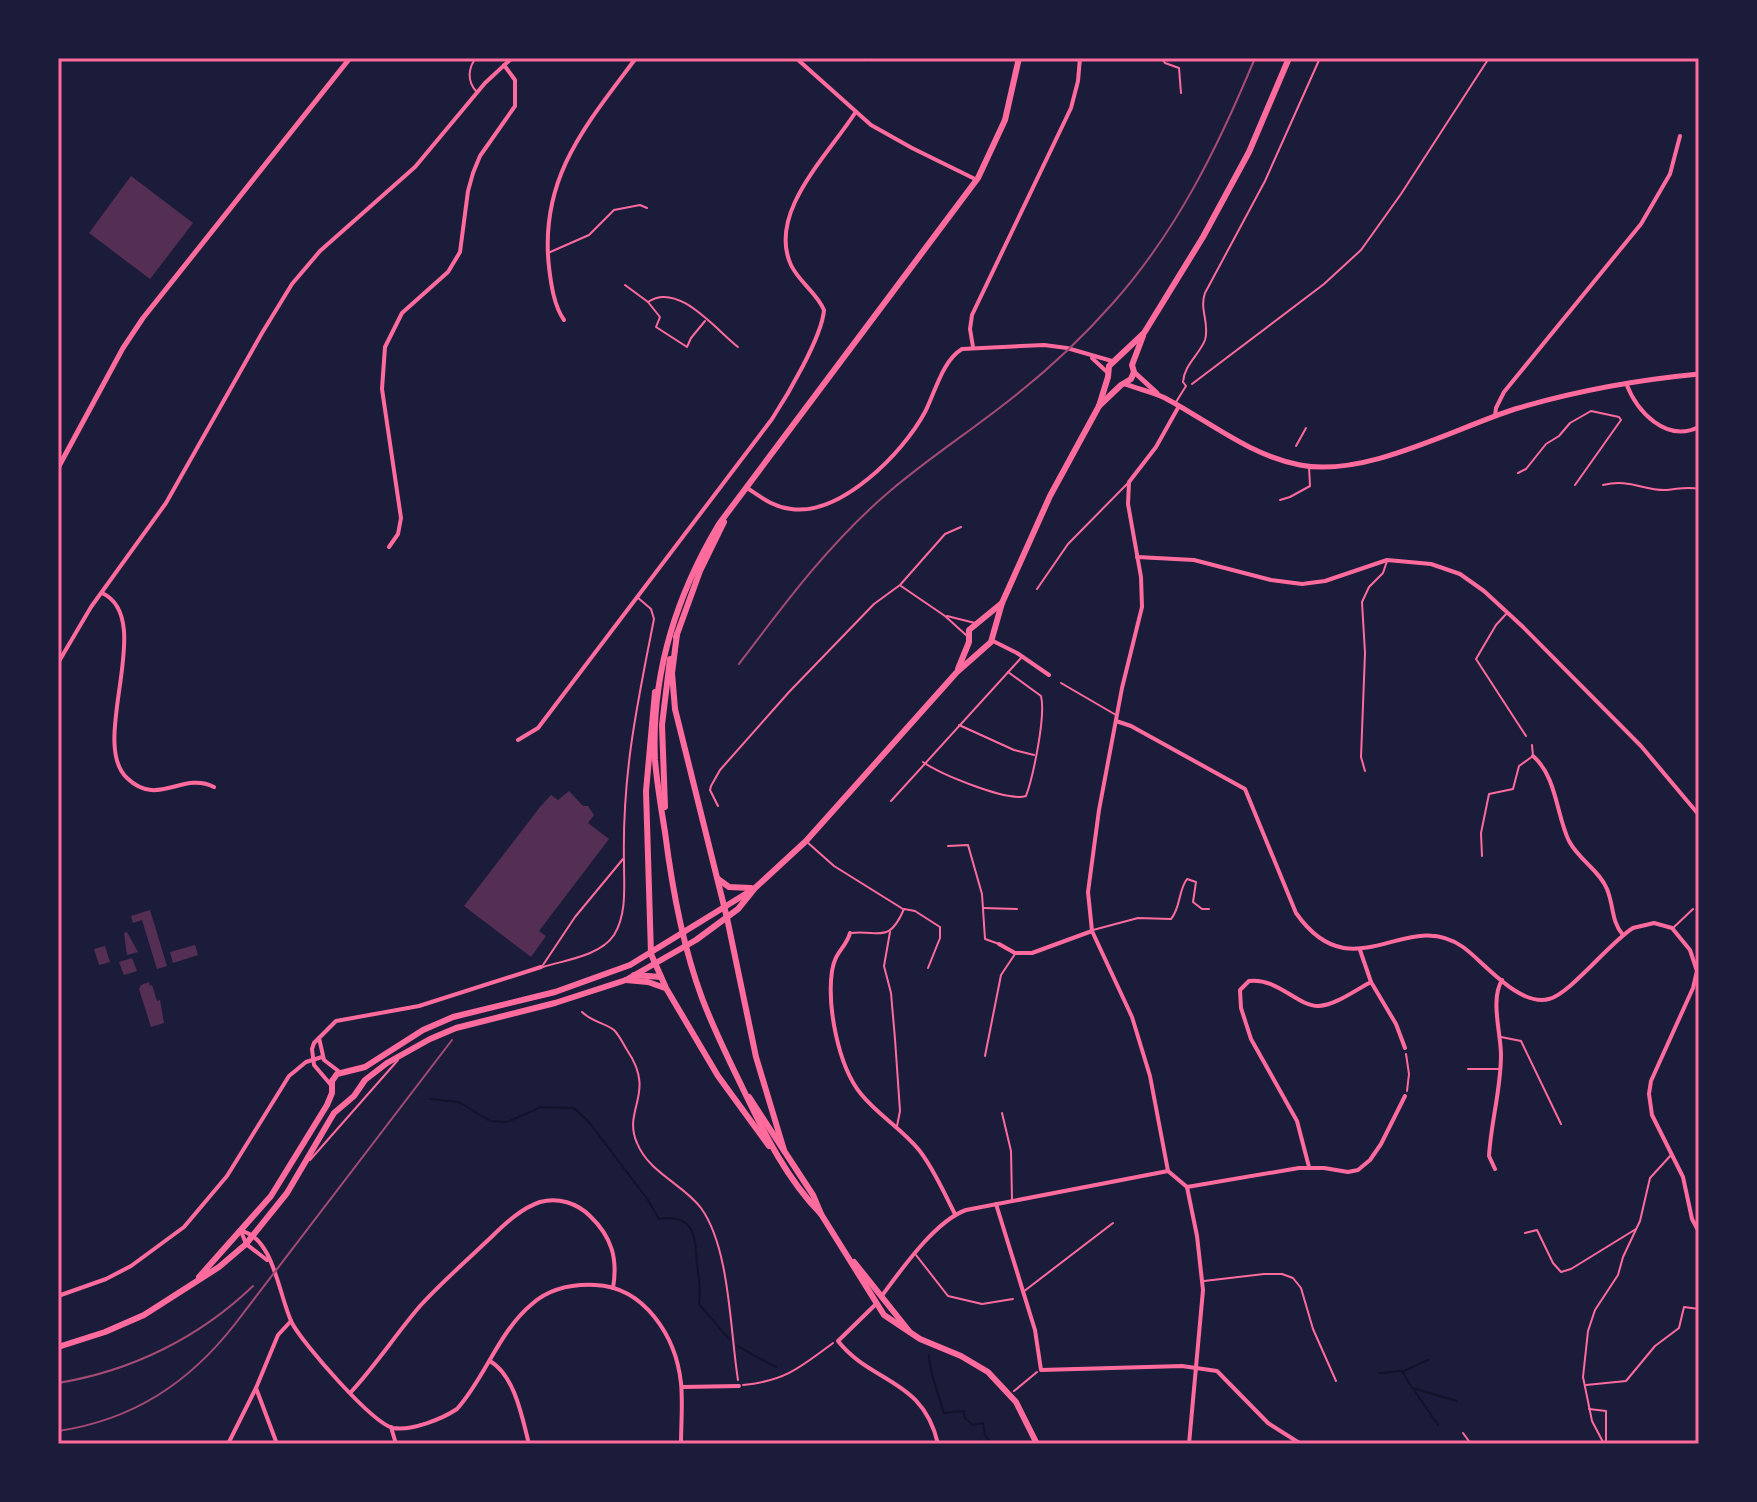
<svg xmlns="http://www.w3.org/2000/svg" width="1757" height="1502" font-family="Commissioner,sans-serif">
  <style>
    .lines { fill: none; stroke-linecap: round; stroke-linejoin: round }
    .stream { stroke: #12122b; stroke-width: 2 }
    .building { fill: #542f53 }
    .path { stroke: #ff6b9d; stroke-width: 2 }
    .service { stroke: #ff6b9d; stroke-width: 2 }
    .minor { stroke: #ff6b9d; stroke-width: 4 }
    .tertiary { stroke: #ff6b9d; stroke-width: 5 }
    .secondary { stroke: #ff6b9d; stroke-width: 6 }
    .rail { stroke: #a44b75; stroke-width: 2 }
    .neatline { fill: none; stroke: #ff6b9d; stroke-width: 3 }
  </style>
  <rect width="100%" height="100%" fill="#1b1b3a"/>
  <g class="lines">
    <g class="stream">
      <path d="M868 62 870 58"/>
      <path d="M430 1099 459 1102 490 1121 507 1122 541 1107 574 1108 589 1122 648 1200 659 1219C694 1213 695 1236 697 1264 699 1278 701 1290 699 1304L729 1339"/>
      <path d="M737 1346 776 1367"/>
      <path d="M929 1355C929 1372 939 1395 944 1413L964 1411V1417L972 1425 983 1423 985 1435 992 1444"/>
      <path d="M1404 1371 1428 1360"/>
      <path d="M1380 1373 1402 1371 1412 1388 1457 1401"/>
      <path d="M1414 1390 1438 1425"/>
    </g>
  </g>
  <g class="building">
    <path d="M131 176 193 223 150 279 89 233Z"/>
    <path d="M569 791 583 806H588L594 815 588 823 609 839 539 931 546 936 531 957 464 906 540 807 551 795 558 800Z"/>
    <path d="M150 910 167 966 157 969 142 920 133 923 131 916Z"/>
    <path d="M127 932 138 952 127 955 124 933Z"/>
    <path d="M195 945 198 955 173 963 170 952Z"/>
    <path d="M105 946 110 962 99 965 94 949Z"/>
    <path d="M132 958 137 971 124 975 119 962Z"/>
    <path d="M149 982 150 986 152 985 157 1001 160 1000 164 1023 151 1027 139 989 141 985Z"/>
  </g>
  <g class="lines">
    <g class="path">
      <path d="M625 285 648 302C678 281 716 330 738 347"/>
      <path d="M648 302 660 317 656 327 687 347 691 338 705 321"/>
      <path d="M1192 384 1324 284 1361 250 1401 194 1489 58"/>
      <path d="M582 1012C592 1022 605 1023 614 1030 619 1035 624 1045 627 1050 657 1094 622 1109 637 1143 649 1173 683 1184 701 1208 730 1248 730 1331 738 1380"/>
      <path d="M1406 1054 1409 1074 1407 1091"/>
      <path d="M743 1385C785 1381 801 1367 833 1343"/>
      <path d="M1014 1391 1037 1372"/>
    </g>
    <g class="service">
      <path d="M1161 58 1165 63 1179 68 1181 93"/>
      <path d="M476 91C467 81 468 68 476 58"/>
      <path d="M548 253 589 235 614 210 640 205 647 208"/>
      <path d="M1176 402 1186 386 1183 382C1184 365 1199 355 1205 340 1210 324 1199 309 1205 293L1265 181 1320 58"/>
      <path d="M1296 446 1306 428"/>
      <path d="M1518 473 1526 469 1546 444 1559 436 1570 423 1591 411 1619 417 1621 420 1575 485"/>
      <path d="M1603 485C1630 478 1643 491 1667 490 1679 489 1687 486 1699 489"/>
      <path d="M1280 500 1290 497 1310 486 1309 467"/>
      <path d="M901 586 945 616 966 635"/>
      <path d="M1037 589 1068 544 1128 483"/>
      <path d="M1507 613 1496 625 1476 659 1526 736"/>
      <path d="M947 616 975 623"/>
      <path d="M1061 683 1116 715"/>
      <path d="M959 725 1014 750 1034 755"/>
      <path d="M923 762C940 774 1007 802 1026 796 1033 777 1046 716 1041 696L1008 672"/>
      <path d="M1365 771 1361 757 1365 653 1362 602 1369 587 1383 573 1387 561"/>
      <path d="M891 801 1021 658"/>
      <path d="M718 806 710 790 711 786 720 770 789 692 874 604 900 585 945 534 961 527"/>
      <path d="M807 842 834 866 903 909"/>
      <path d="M948 846 968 845 982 894 985 939 999 944"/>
      <path d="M1482 856 1481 833 1489 794 1513 789 1519 766 1533 756 1532 745"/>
      <path d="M983 908 1017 909"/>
      <path d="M1673 928 1693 909"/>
      <path d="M1093 930 1138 918 1171 919C1181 907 1178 891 1187 879L1196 882 1193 902 1202 909H1209"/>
      <path d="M890 932 884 966 891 993 895 1039 900 1111 897 1126"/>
      <path d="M851 933C880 930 889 944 904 909L915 911 940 927V938L928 968"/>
      <path d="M543 965 575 917 623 859"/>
      <path d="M543 967C565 960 600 956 614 935 627 914 624 886 624 863 622 774 637 705 654 619L651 609 637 597"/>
      <path d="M1501 1037 1521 1041 1561 1124"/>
      <path d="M985 1056 1001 975 1015 954"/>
      <path d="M1468 1069H1499"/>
      <path d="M1002 1113 1011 1151 1012 1200"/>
      <path d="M310 1160 398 1060"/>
      <path d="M1525 1233 1537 1230 1553 1263 1561 1272 1571 1269 1636 1229"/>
      <path d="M916 1255 948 1296 982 1304 1013 1299"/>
      <path d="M1204 1281 1264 1274H1282L1293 1278 1301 1288 1313 1329 1336 1381"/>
      <path d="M1023 1292 1113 1223"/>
      <path d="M1586 1385 1626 1381 1655 1346 1679 1328 1684 1307 1699 1309"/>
      <path d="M1589 1409 1606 1411V1444"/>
      <path d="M1463 1433 1471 1444"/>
      <path d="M1604 1444 1592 1421 1583 1377 1588 1331 1595 1310 1618 1275 1623 1257 1640 1221 1650 1178 1672 1154"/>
    </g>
    <g class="minor">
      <path d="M796 58 871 125 912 148 977 180"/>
      <path d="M564 320C554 306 551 284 549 267 539 178 586 125 636 58"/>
      <path d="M973 347 970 329 972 315 1071 108 1078 81 1080 58"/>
      <path d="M1092 358 1107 372"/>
      <path d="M1626 383C1637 412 1666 443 1699 427"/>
      <path d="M1495 416 1496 408 1504 392 1641 224 1670 174 1680 136"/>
      <path d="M747 488C761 497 773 507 791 509 841 516 903 453 925 412 935 393 942 361 962 349L1044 345 1067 348 1112 361"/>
      <path d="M389 547 398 534 401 518 382 389 385 347 402 313 448 272 460 252 468 191 473 173 480 156 515 106V80L504 65"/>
      <path d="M1137 557 1194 560 1271 580 1302 584 1325 581 1387 560 1431 564 1460 574 1484 591 1522 626 1641 746 1699 815"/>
      <path d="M102 593C157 618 88 742 127 778 158 808 182 771 214 787"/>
      <path d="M991 640 1017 653 1049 675"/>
      <path d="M58 663 91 607 166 503 262 333 292 284 320 251 415 167 485 83 512 58"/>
      <path d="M1116 721 1131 726 1245 789 1296 913C1353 994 1406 906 1463 947 1485 963 1519 1007 1549 999 1570 994 1610 942 1633 928L1654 923 1672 928 1690 950 1697 971 1693 988 1651 1081 1649 1094 1652 1115 1683 1177 1692 1219 1699 1232"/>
      <path d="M518 740 538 728 772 419C787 396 822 337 824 310 817 293 799 282 791 265 767 213 828 155 855 113"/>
      <path d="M1533 756C1557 777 1556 814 1569 841 1579 860 1599 870 1607 889 1614 906 1611 921 1623 935"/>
      <path d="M850 933C846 948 835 951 832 971 827 1006 838 1066 861 1094 878 1115 902 1129 919 1150 934 1169 944 1193 955 1214"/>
      <path d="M999 944 1015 953H1032L1092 931"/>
      <path d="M1371 982 1396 1024 1405 1048"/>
      <path d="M319 1038 324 1060 341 1073"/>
      <path d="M331 1085 314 1065 312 1049 314 1043 336 1021 419 1006 541 967"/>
      <path d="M1309 1167 1297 1121 1251 1039 1241 1008 1240 990 1249 981C1277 977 1298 1007 1319 1006 1336 1005 1357 989 1371 982L1360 950"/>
      <path d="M1495 1169 1489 1156C1491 1122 1501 1089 1501 1055 1501 1033 1490 1000 1502 980"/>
      <path d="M1168 1171 1150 1076 1132 1017 1092 931 1088 892 1099 810 1122 688 1142 607 1141 577 1128 504 1129 482 1156 447 1179 406"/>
      <path d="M1187 1187 1299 1168H1324L1348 1172 1358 1170 1370 1160 1381 1144 1405 1096"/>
      <path d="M1187 1187 1197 1236 1203 1290 1189 1444"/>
      <path d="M996 1204 1035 1330 1041 1370 1182 1366 1217 1371 1268 1423 1301 1444"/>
      <path d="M241 1231C274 1237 279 1297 292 1323 303 1344 372 1423 393 1428 412 1431 442 1419 457 1409 485 1378 499 1331 532 1304 549 1289 572 1284 595 1285 645 1287 676 1337 681 1383 683 1403 681 1424 681 1444"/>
      <path d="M241 1231 246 1244 267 1260"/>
      <path d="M58 1296 106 1279 131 1266 184 1227 227 1176 289 1076 306 1062 322 1057"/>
      <path d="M881 1297C901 1270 935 1221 966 1210L1168 1171 1187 1187"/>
      <path d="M876 1304 838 1341C872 1384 923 1378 938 1444"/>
      <path d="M490 1361C515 1376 522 1417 529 1444"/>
      <path d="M682 1387 739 1386"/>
      <path d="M256 1388 277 1444"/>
      <path d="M351 1392C376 1365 396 1334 420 1306 441 1283 464 1263 486 1242 502 1227 519 1209 540 1202 558 1197 577 1203 590 1216 612 1237 618 1259 613 1288"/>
      <path d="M391 1427 396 1444"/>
      <path d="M228 1444 256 1388 278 1335 291 1321"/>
    </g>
    <g class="tertiary">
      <path d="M1134 372 1157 393"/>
      <path d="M1125 384C1138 389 1153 392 1165 398 1210 422 1249 455 1300 465 1364 478 1453 429 1515 409 1575 391 1636 380 1699 374"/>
      <path d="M58 468 123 348 143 318 350 58"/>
    </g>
    <g class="secondary">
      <path d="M1099 406 1121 385 1131 379 1134 372 1132 365 1143 336"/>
      <path d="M677 634 672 673 675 709 727 918 756 1057 784 1150"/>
      <path d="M676 637 700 571 724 522"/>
      <path d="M958 669 969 642V630L1002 603"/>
      <path d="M655 692 646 791 651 954 666 988 718 1076 769 1146"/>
      <path d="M665 807 662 725 670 659"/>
      <path d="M718 879 729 887 751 888"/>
      <path d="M634 975 661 977"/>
      <path d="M626 980 648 982 665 988"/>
      <path d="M749 1097 813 1195 821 1214 884 1315 920 1339 961 1356 988 1372 1016 1402 1037 1444"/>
      <path d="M821 1214C787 1179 765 1135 744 1091 729 1060 714 1030 702 998 682 944 672 888 665 832 661 808 657 784 655 760 651 676 676 596 719 524L978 178 1005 120 1019 58"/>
      <path d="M854 1262 909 1331"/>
      <path d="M199 1277 271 1196 327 1105 332 1093V1081L337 1074 365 1067 423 1030 453 1017 555 992 630 965 752 890"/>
      <path d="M58 1347 105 1332 144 1315 219 1267 246 1244 287 1193 334 1113 354 1096 365 1080 387 1063 430 1039 456 1028 555 1003 626 980 696 940 738 909 755 888 806 841 957 672 991 642 1002 603 1050 496 1099 406 1108 377 1109 366 1144 333 1203 237 1249 152 1289 58"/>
    </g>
    <g class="rail">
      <path d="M739 664C785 603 831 541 890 491 930 457 975 428 1016 395 1050 368 1083 337 1113 303 1177 231 1218 147 1255 58"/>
      <path d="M58 1383C131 1371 199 1338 253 1286"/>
      <path d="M58 1431C133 1420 189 1383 235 1324L452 1040"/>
    </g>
  </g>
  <rect width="1757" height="1502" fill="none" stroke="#1b1b3a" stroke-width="120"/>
  <rect x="60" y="60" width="1637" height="1382" class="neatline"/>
</svg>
